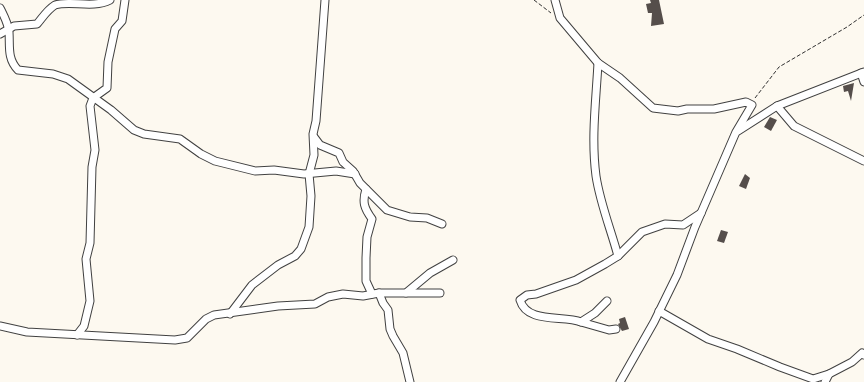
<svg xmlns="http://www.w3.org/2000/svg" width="864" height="382" font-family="'Times New Roman',serif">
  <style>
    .building { fill: #554e4b }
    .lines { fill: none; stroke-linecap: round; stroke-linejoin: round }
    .street-casing { stroke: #414141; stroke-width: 9 }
    .path { stroke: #303030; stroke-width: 1; stroke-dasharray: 4 2; stroke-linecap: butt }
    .street { stroke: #fff; stroke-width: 7 }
  </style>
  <rect width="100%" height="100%" fill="#fdf9f0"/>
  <g class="building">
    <path d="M650 0H659L664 24 651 26 652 13H648L646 4 651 3Z"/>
    <path d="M854 83 851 101 848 91 844 92 843 86Z"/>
    <path d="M770 117 777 120 771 131 764 127Z"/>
    <path d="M745 174 750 178 746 189 739 186Z"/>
    <path d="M721 230 728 232 724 243 717 241Z"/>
    <path d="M625 317 629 329 622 331 618 324 620 323 619 319Z"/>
  </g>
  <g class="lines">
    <g class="street-casing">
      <g id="street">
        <path d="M555 0 560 18 598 63 620 78 653 108 678 111 687 109H714L746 102 752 105 736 132 695 227 677 275 654 322 620 382"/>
        <path d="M0 8C4 16 8 23 9 32 10 46 7 59 18 70L53 74 68 79 111 110 134 130 144 134 180 139 201 154 215 161 255 171 274 170 304 174 336 171 355 174"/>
        <path d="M0 34 14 26 37 24C43 17 47 10 55 5 71 0 92 9 110 0"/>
        <path d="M598 63C596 101 591 138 596 176 600 203 611 230 618 256"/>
        <path d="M861 73 864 82"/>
        <path d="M777 106 794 126 864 161"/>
        <path d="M738 131 777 106 864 72"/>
        <path d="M314 137 320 145 339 153 343 162 353 171 360 183 387 210 410 217 427 218 442 224"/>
        <path d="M366 189C362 202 364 208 372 219L367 237 366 258V281L372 294"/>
        <path d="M379 293 383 303 388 310 390 329 393 336 403 353 410 382"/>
        <path d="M406 293H440"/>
        <path d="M607 301 595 313 581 322C563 315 527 324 520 300L527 295 536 294 576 280 605 264 618 256 642 232 665 224 683 225 701 213"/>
        <path d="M659 311 708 339 737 349 780 367 813 379 829 374"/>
        <path d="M230 314 252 285 278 265 295 256 301 249 309 227 311 196 309 174 314 155 313 134 316 121 325 0"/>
        <path d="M581 322 609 330 616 329"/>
        <path d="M0 326 27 332 175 340 187 338 206 319 214 315 278 306 315 304 328 297 343 294 363 296 379 293H406L430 273 453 260"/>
        <path d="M77 335 84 326 90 301 86 259 90 243 92 167 95 150 90 106 93 98 107 88 108 62 115 29 122 21 125 0"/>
        <path d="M825 382 829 374 852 362 862 353 864 355"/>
      </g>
    </g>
    <g class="path">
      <path d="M534 0 551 13"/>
      <path d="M755 98 779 67 847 27 864 15"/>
    </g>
    <use href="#street" class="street"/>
  </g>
</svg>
